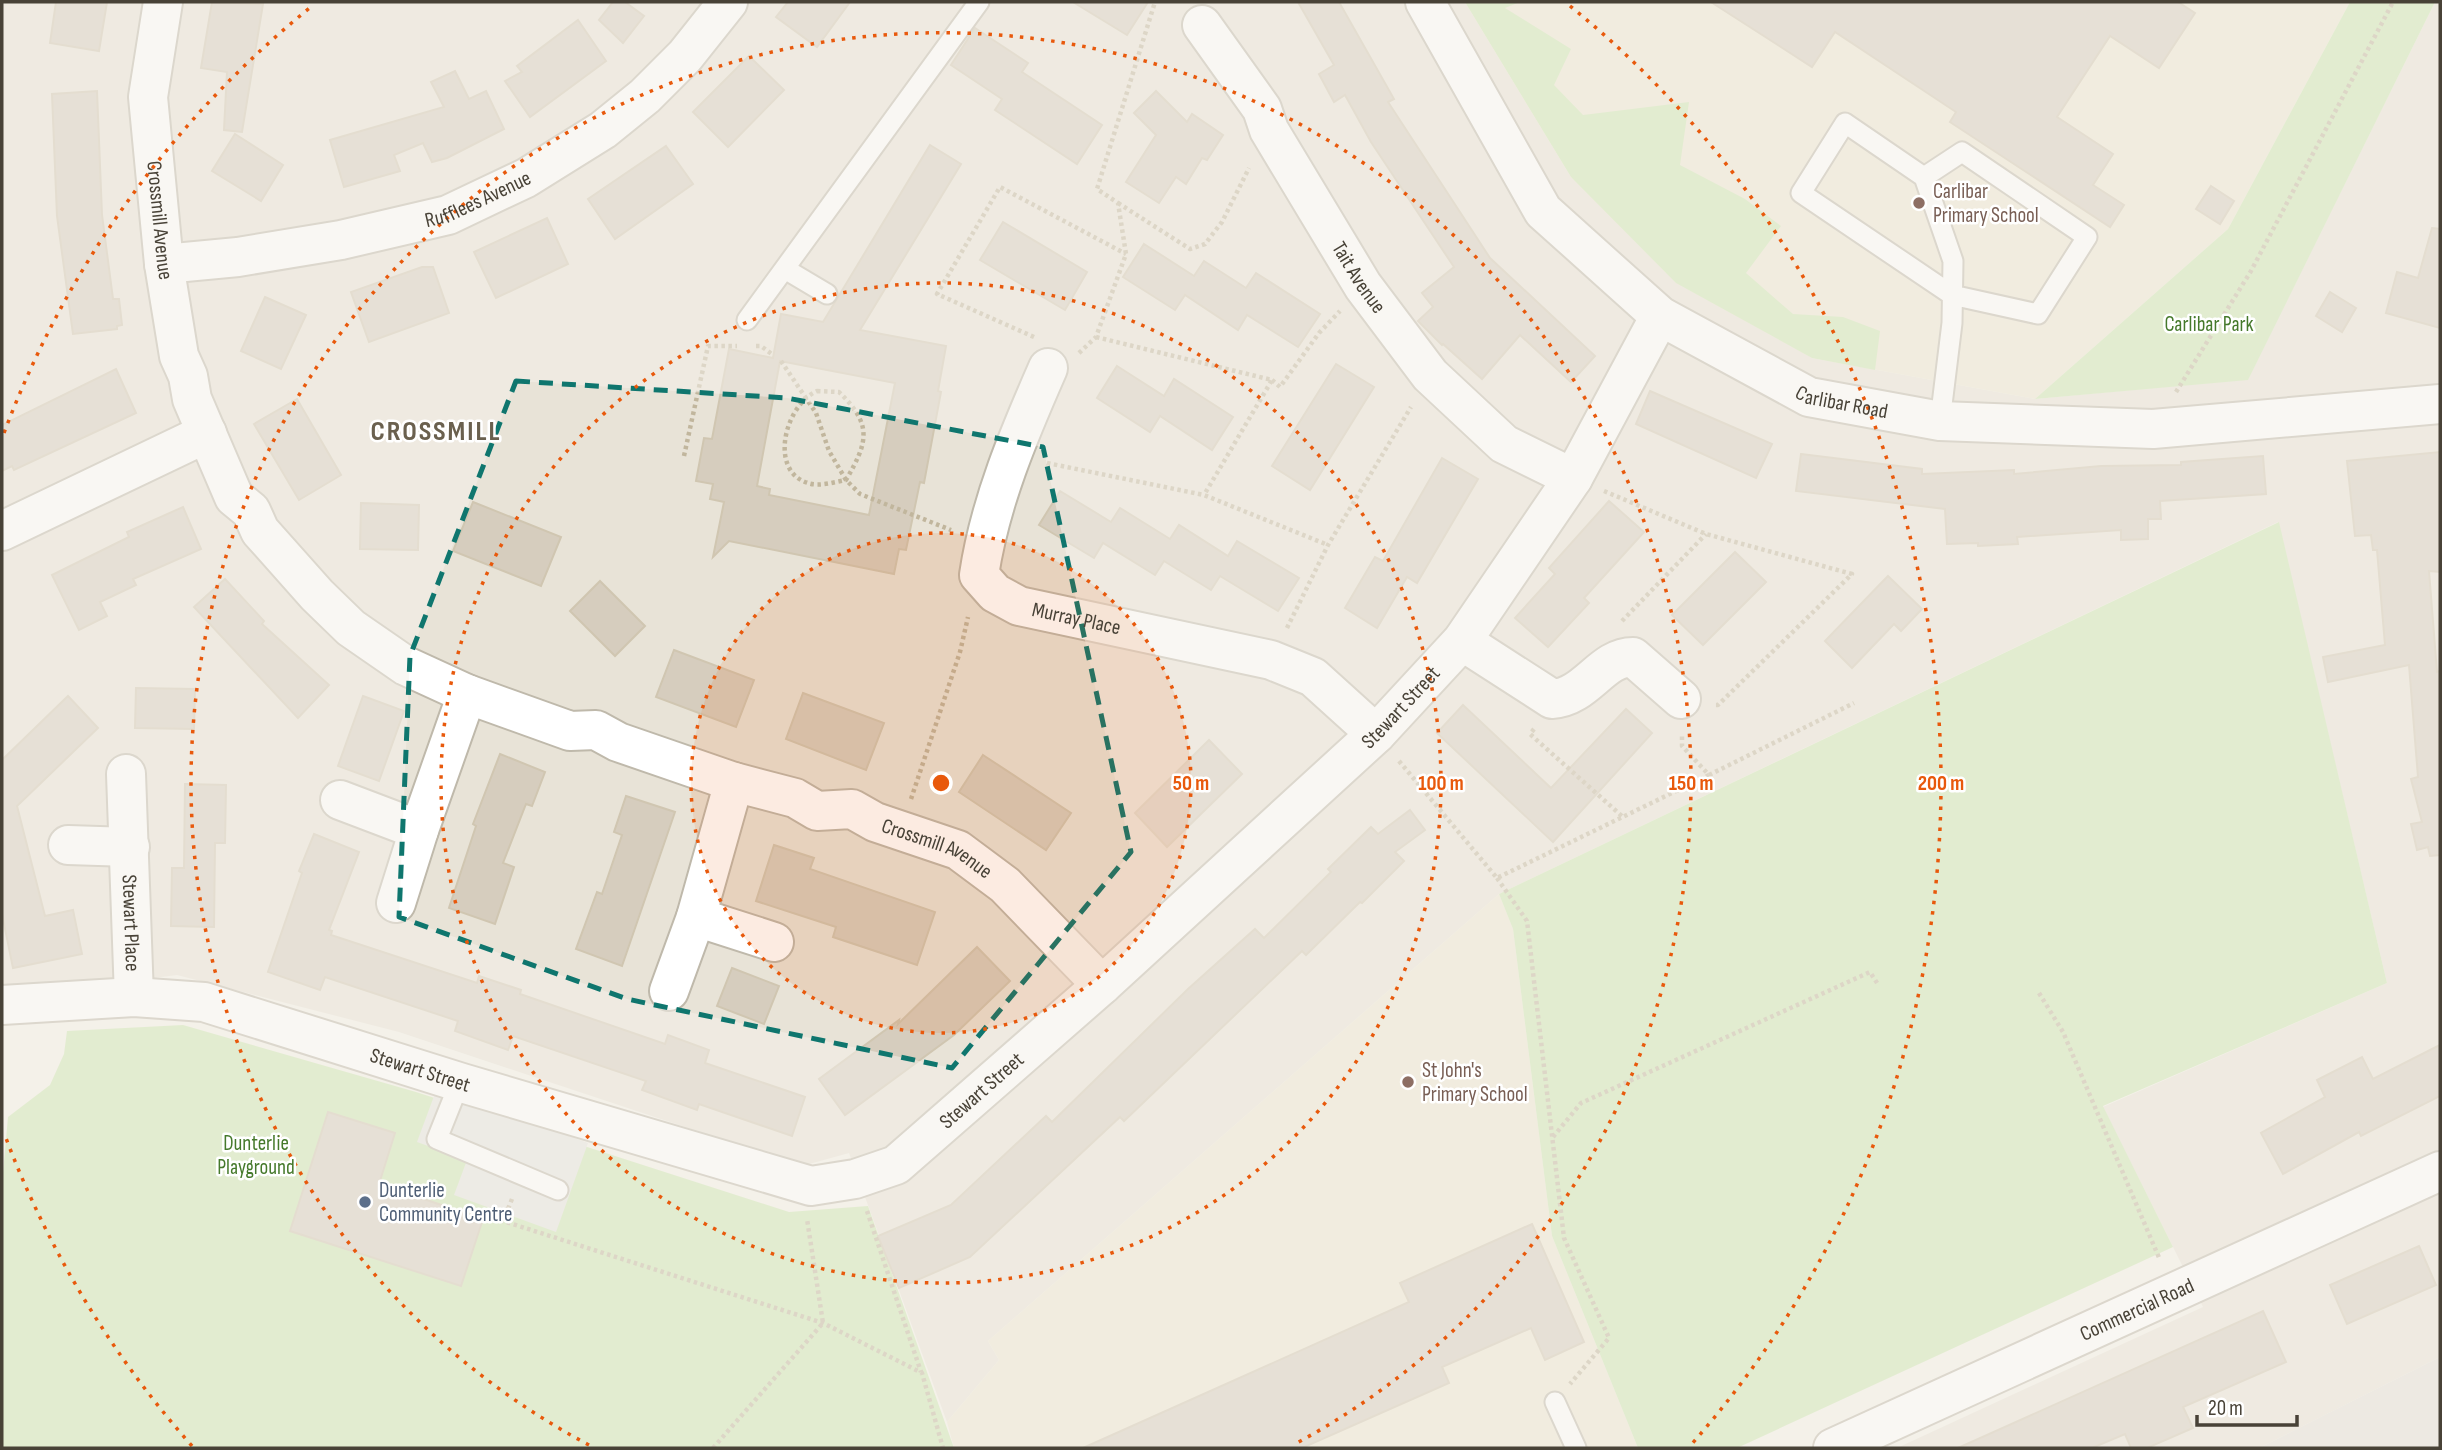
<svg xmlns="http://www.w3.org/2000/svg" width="2442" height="1450" font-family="'Sofia Sans Condensed',sans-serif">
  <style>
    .residential { fill: #e8e3d7 }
    .industrial { fill: #e4e0da }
    .education { fill: #ede7d3 }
    .green { fill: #cde7b2 }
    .parking { fill: #e5e4e0 }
    .building { fill: #d6cdbe; stroke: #d0c6b1; stroke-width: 2; fill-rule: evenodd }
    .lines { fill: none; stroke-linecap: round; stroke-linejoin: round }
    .service-casing { stroke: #bfb9ab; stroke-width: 23 }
    .minor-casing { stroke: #bfb9ab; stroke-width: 42 }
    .tertiary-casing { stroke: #bfb9ab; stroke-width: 42 }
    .path { stroke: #c1b69d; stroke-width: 4.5; stroke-dasharray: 3.5 3.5; stroke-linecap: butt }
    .service { stroke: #fff; stroke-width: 19 }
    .minor { stroke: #fff; stroke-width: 38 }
    .tertiary { stroke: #fff; stroke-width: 38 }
    .marked { fill: none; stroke: #0f766e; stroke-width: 5; stroke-dasharray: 14 9; stroke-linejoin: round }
    .ring { fill: none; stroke: #e8590c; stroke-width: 3.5; stroke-dasharray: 3.5 7 }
    .education-dot { fill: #8d6e63; stroke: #fff; stroke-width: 2.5 }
    .service-dot { fill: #5c6f8a; stroke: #fff; stroke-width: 2.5 }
    .labels { text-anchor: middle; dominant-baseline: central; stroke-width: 5; stroke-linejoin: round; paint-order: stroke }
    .education-label { font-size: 21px; fill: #785e54; stroke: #fff; text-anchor: start }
    .street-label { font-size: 21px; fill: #484237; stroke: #fff }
    .park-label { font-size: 21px; fill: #45792b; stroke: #fff }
    .service-label { font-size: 21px; fill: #4e5e75; stroke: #fff; text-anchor: start }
    .district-label { font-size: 28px; font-weight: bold; letter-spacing: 2px; fill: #6a604e; stroke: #fff }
    .centre { fill: #e8590c; stroke: #fff; stroke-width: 3.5 }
    .ring-label { font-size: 21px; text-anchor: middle; font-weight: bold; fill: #e8590c; stroke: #fff; stroke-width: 5; stroke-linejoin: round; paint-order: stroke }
  </style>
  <rect width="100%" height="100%" fill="#f4f1e9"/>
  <path class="residential" d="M2 2H1465L1571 177 1812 358 2035 399 2248 379 2435 2H2440V1357L2259 1448H1897L2203 1307 2103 1107 2387 983 2278 522 1499 894 988 1341 999 1360 947 1422 849 1153 802 1166 399 1032 177 975 2 997Z"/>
  <path class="industrial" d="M2440 1357V1448H2259Z"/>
  <g class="education">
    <path d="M1465 2H2350L2228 229 2035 399 1812 358 1676 283 1571 177Z"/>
    <path d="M1499 894 1513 929 1552 1236 1638 1448H954L947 1422 999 1360 988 1341Z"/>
  </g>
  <g class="green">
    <path d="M1465 2H1520L1505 8 1571 49 1554 85 1583 115 1689 102 1680 165 1745 199 1781 226 1746 273 1793 314 1843 317 1880 331 1875 370 1812 358 1676 283 1571 177Z"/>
    <path d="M2350 2H2435L2248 380 2035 399 2228 229Z"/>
    <path d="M2279 522 2387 983 2103 1106 2173 1247 1737 1448H1638L1552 1236 1513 929 1499 894Z"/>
    <path d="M183 1025 416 1092 789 1212 868 1206 954 1448H2V1184L8 1117 50 1085 64 1054 67 1031Z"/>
  </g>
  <path class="parking" d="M437 1088 588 1143 556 1232 454 1195 467 1160 417 1142Z"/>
  <g class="building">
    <path d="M56 2H107L99 51 50 43Z"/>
    <path d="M212 2 263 4 242 132 224 130 227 72 201 68Z"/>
    <path d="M613 2H625L644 16 623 43 599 20Z"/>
    <path d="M788 2H850L817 47 776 17Z"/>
    <path d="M1073 2H1148L1127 35Z"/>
    <path d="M1298 2H1339L1394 99 1388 102 1490 258 1595 356 1571 382 1520 335 1482 379 1443 344 1442 345 1418 321 1433 307 1422 293 1454 267 1371 142 1345 95 1334 102 1319 74 1334 65Z"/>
    <path d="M1711 2H2178L2195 13 2159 68 2110 36 2057 117 2113 154 2093 185 2124 205 2110 227 1950 122 1956 112 1835 32 1812 67Z"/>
    <path d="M578 20 606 61 530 117 505 81 522 72 517 66Z"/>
    <path d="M975 28 1028 63 1022 72 1102 125 1077 164 995 110 1002 99 951 65Z"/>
    <path d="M749 56 784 90 728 147 693 112Z"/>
    <path d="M455 71 469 99 486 91 504 129 447 158 432 162 423 143 394 155 400 171 344 187 330 140 444 107 431 82Z"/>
    <path d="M97 91 102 215 113 299H119L122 325 117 326V329L73 334 57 216 52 94Z"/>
    <path d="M1156 91 1187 122 1192 114 1223 135 1207 160 1202 158 1186 184 1176 177 1159 203 1126 182 1156 135 1134 113Z"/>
    <path d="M235 134 283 165 261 201 212 171Z"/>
    <path d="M930 145 961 164 860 330 946 346 938 391 941 392 924 483 920 482 906 550 899 549 894 574 729 541 713 557 724 502 710 499 713 484 696 481 704 438 712 439 729 349 773 358 781 314 823 322ZM780 361 895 383 869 515 769 495 770 489 757 486Z"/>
    <path d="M666 146 693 184 615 239 588 199Z"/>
    <path d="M2211 186 2234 201 2220 224 2196 209Z"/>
    <path d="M547 218 568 264 496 298 474 252Z"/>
    <path d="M1003 222 1087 272 1065 310 980 260Z"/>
    <path d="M2432 228 2440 229V328L2386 313 2397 272 2418 278Z"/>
    <path d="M1144 244 1194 276 1204 261 1246 288 1256 273 1320 314 1298 347 1247 315 1238 330 1185 295 1175 310 1123 277Z"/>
    <path d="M422 267H433L449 313 369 342 351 292Z"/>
    <path d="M2330 292 2356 308 2342 332 2316 316Z"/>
    <path d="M265 297 306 315 281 369 241 351Z"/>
    <path d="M1336 364 1374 387 1310 490 1272 466Z"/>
    <path d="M1117 366 1164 396 1174 379 1233 417 1212 450 1160 416 1150 432 1097 398Z"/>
    <path d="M116 369 136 413 14 470 12 466 2 471V425Z"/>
    <path d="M1650 391 1772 444 1756 478 1636 424Z"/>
    <path d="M297 399 341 475 299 500 254 424Z"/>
    <path d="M2440 452V572L2429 571 2437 672 2440 671V855L2430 856 2428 847 2417 850 2411 824 2422 822 2411 779 2418 777 2409 665 2328 682 2323 657 2385 645 2377 550H2373L2371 535 2355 536 2347 461Z"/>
    <path d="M1801 454 1922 469V474L2014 470V474L2101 466 2181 465V462L2263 456 2266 494 2160 501 2161 519H2148V539L2121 540V530L2017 537 2018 544 1978 546V543L1947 544 1945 509 1796 491Z"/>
    <path d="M1442 458 1478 479 1417 583 1407 577 1377 628 1345 608 1375 557 1383 561Z"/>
    <path d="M1060 491 1111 522 1120 508 1170 539 1179 525 1228 556 1237 541 1299 578 1278 611 1220 576 1211 590 1164 561 1155 575 1103 543 1094 558 1039 525Z"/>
    <path d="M1609 501 1644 532 1584 598 1589 603 1548 647 1515 618 1555 574 1549 568Z"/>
    <path d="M473 502 561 537 541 586 453 551Z"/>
    <path d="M361 503 419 505 418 550 360 549Z"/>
    <path d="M183 507 201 549 133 579 136 585 100 602 107 616 79 630 52 575 129 537 127 532Z"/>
    <path d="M1735 552 1766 582 1703 645 1672 615Z"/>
    <path d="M1888 576 1922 609 1901 631 1894 624 1852 668 1825 641Z"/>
    <path d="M225 579 264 621 262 624 329 685 298 718 194 607Z"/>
    <path d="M600 581 645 626 615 656 570 611Z"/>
    <path d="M674 650 754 680 736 727 656 697Z"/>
    <path d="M136 688 195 689 194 729 135 728Z"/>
    <path d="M803 693 884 723 866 770 786 739Z"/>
    <path d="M68 696 98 728 17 806 45 916 73 910 82 954 13 968 2 914V760Z"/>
    <path d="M363 696 404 711 379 781 338 766Z"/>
    <path d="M1463 705 1551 788 1626 709 1652 733 1553 842 1437 733Z"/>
    <path d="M1209 740 1242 774 1167 847 1135 813Z"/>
    <path d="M500 754 545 772 532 806 526 804 503 863 514 867 495 924 449 908 476 826 473 824Z"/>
    <path d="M983 755 1071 813 1046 850 959 792Z"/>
    <path d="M185 784 226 785 225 843H215L214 927 171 926 172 868H184Z"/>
    <path d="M626 796 675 812 622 966 576 949 597 892 602 894 622 835 614 832Z"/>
    <path d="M1410 810 1425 830 1395 852 1404 861 1362 903 1360 902 1306 955 1302 951 1124 1121 1120 1117 970 1257 899 1288 878 1236 951 1205 1046 1116 1052 1122 1188 989 1255 929 1264 938 1331 872 1328 869 1371 827 1378 834Z"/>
    <path d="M314 834 359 852 329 930 332 931 331 935 477 983 479 976 521 990 520 994 665 1044 668 1035 709 1050 705 1063 805 1097 792 1136 699 1104 697 1110 642 1090 646 1081 513 1036 508 1050 455 1031 458 1021 325 977 320 990 268 972 302 873 299 871Z"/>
    <path d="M774 845 814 858 810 869 935 912 917 965 833 937 836 927 756 901Z"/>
    <path d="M977 947 1010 981 954 1035 845 1115 819 1079 899 1020 898 1024Z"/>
    <path d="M732 968 779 986 764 1024 717 1006Z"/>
    <path d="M2440 1045V1096L2361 1136 2359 1132 2283 1174 2261 1133 2325 1097 2317 1080 2362 1057 2373 1079Z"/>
    <path d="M328 1112 395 1133 379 1184 483 1219 461 1286 290 1231Z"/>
    <path d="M1532 1224 1584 1342 1545 1360 1531 1328 1442 1367 1449 1383 1302 1448H1083L1409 1302 1400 1283Z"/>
    <path d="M2419 1246 2436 1285 2347 1324 2330 1285Z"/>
    <path d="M2263 1311 2286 1362 2183 1407 2193 1428 2147 1448H2131L2125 1434 2092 1448H1958Z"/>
  </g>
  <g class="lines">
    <g class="service-casing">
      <g id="service">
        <path d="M1924 177 1962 152 2087 237 2038 314 1952 295 1801 193 1845 123 1924 177 1953 261 1952 323 1940 421"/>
        <path d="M785 269 827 294"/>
        <path d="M747 320 979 2"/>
        <path d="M462 1083 455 1094 437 1139 558 1190"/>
        <path d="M1555 1402 1576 1448"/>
      </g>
    </g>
    <g class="minor-casing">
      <g id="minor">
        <path id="s1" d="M163 2 148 97 164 264 179 356 188 376 192 399 234 497 251 511 260 531 317 595 351 628 406 666 467 694 570 731 596 730 618 742 734 782 795 798 817 811 852 809 875 822 958 850 1005 885 1102 985"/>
        <path id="s2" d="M1202 25 1262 109 1269 130 1363 286 1430 375 1504 444 1573 478"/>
        <path id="s3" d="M164 264 238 257 341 240 448 215 526 178 603 130 645 96 685 56 728 2"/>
        <path id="s4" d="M1048 368C1019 434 990 502 979 575L995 593 1019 606 1271 660 1313 677 1376 734"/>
        <path d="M2 531 207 433"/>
        <path d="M1462 641 1552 699C1587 697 1601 657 1633 657L1681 699"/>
        <path id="s5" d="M126 774 134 997"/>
        <path d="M340 800 419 830"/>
        <path d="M68 845 130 847"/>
        <path d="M396 903 419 830 467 694"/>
        <path d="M696 917 774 942"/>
        <path d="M669 991 696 917 734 782"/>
        <path id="s6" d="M2 1005 134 997 204 1002 462 1083 811 1186 855 1179 896 1165 1102 985 1376 734 1462 641 1573 478 1660 316"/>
        <path id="s7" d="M1833 1448 2440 1171"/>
      </g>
    </g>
    <g class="tertiary-casing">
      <g id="tertiary">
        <path id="s8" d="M1425 2 1543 211 1660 316 1809 397 1940 421 2153 429 2440 404"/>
      </g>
    </g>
    <g class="path">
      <path d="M1118 203 1190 249 1205 244 1222 222 1249 168"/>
      <path d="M1034 337 937 294 1000 187 1126 254"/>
      <path d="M1096 337 1272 380 1204 495"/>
      <path d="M756 346H761L773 355"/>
      <path d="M1079 353 1096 337 1126 254 1118 203 1097 189 1155 2"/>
      <path d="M781 361 816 413 829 451 846 480 860 494 951 530"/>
      <path d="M1272 380 1280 387 1319 333 1340 311"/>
      <path d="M817 391 839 392C873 425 868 442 846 480 835 482 818 487 808 483 768 471 785 405 817 391Z"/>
      <path d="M2176 392 2251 271 2393 2"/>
      <path d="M684 456 708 346H737"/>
      <path d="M1047 463 1204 495 1328 545"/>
      <path d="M1604 491 1706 534 1852 574 1718 705H1715"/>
      <path d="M1622 621 1706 534"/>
      <path d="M1287 628 1328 545 1411 407"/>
      <path d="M1534 729 1530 734 1624 818"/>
      <path d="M1399 761 1497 878 1709 775 1682 746V733"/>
      <path d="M1709 775 1854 703"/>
      <path d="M911 799 960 652 968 617"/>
      <path d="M1497 878 1527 921 1564 1238 1609 1338 1570 1384"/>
      <path d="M2039 993 2063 1032 2160 1260"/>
      <path d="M1553 1137 1581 1103 1870 972 1879 986"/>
      <path d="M512 1199 503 1221 823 1323 922 1373 943 1448"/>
      <path d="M867 1211 921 1372"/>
      <path d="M713 1448 823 1323 807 1219"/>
    </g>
    <use href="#service" class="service"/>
    <use href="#minor" class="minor"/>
    <use href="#tertiary" class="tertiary"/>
  </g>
  <path d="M0 0H2442V1450H0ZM516 381 787 398 1043 447 1131 852 952 1068 627 999 399 917 410 656Z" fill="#f4f1e9" fill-opacity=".55" fill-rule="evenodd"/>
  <path class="marked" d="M516 381 787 398 1043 447 1131 852 952 1068 627 999 399 917 410 656Z"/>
  <circle cx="941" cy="783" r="250" fill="#e8590c" fill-opacity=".12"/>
  <g class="ring">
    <circle cx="941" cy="783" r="250"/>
    <circle cx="941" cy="783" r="500"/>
    <path d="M589 1445A750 750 0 1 1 1293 1445"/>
    <path d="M192 1446A1000 1000 0 0 1 4 1133M4 433A1000 1000 0 0 1 312 6M1570 6A1000 1000 0 0 1 1690 1446"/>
  </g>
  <g class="education-dot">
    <circle cx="1919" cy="203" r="7"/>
    <circle cx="1408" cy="1082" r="7"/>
  </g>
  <circle class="service-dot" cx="365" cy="1202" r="7"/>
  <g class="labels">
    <g class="education-label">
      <text x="1933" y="191">Carlibar<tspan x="1933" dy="24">Primary School</tspan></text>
      <text x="1422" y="1070">St John's<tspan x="1422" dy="24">Primary School</tspan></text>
    </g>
    <g class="street-label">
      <text stroke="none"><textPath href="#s3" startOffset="322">Rufflees Avenue</textPath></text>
      <text stroke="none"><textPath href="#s1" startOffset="220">Crossmill Avenue</textPath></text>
      <text stroke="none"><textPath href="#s2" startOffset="298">Tait Avenue</textPath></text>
      <text stroke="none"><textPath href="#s8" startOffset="600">Carlibar Road</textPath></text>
      <text stroke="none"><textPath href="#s4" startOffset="329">Murray Place</textPath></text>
      <text stroke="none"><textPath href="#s6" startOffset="1606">Stewart Street</textPath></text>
      <text stroke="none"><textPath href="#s1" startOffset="1321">Crossmill Avenue</textPath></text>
      <text stroke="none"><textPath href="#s5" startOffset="149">Stewart Place</textPath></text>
      <text stroke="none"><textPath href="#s6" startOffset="429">Stewart Street</textPath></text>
      <text stroke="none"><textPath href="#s6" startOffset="1038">Stewart Street</textPath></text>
      <text stroke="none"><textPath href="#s7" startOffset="334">Commercial Road</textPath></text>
    </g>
    <g class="park-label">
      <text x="2209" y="324">Carlibar Park</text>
      <text x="256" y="1143">Dunterlie<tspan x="256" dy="24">Playground</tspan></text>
    </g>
    <g class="service-label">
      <text x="379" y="1190">Dunterlie<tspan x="379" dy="24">Community Centre</tspan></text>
    </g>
    <g class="district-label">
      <text x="436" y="431">CROSSMILL</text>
    </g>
  </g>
  <circle cx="941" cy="783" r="10" class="centre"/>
  <g class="ring-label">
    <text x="1191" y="790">50 m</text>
    <text x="1441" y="790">100 m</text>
    <text x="1691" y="790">150 m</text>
    <text x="1941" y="790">200 m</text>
  </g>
  <rect width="2442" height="1450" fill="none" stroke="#484237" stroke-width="7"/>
  <path d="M2197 1415v10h100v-10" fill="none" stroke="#484237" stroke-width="3.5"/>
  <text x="2208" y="1415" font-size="21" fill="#484237" stroke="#ffffff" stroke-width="5" paint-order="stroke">20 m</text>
</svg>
